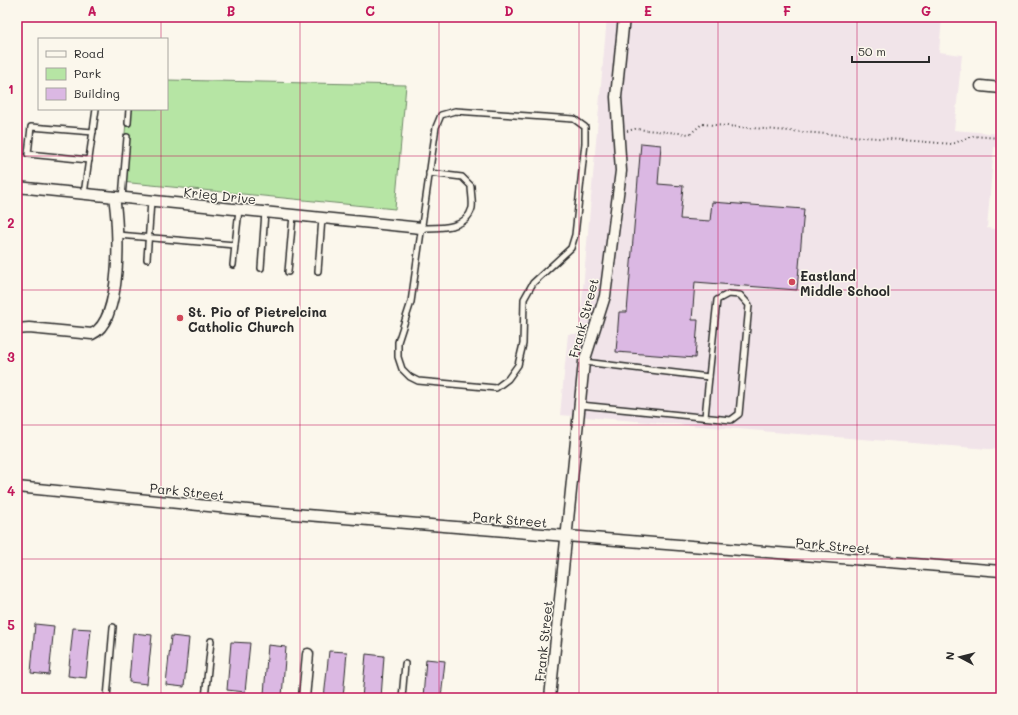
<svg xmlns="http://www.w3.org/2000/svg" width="1018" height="715" font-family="Mali,sans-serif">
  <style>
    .built { fill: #f1e4e9 }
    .green { fill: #b6e5a4; stroke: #708868 }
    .building { fill: #dbb8e3; stroke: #2b2b2b }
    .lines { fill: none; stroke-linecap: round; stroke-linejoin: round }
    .service-casing { stroke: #2b2b2b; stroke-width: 8 }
    .minor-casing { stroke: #2b2b2b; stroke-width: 13 }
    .path { stroke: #2b2b2b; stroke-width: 2; stroke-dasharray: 1 3; stroke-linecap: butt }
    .service { stroke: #fbf7ec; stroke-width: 5 }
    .minor { stroke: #fbf7ec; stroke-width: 10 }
    .grid { fill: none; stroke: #c2185b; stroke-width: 1; stroke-opacity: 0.55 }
    .poi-dot { fill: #d1495b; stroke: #fbf7ec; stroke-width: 1.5 }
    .labels { text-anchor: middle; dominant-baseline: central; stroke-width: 3; stroke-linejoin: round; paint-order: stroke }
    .street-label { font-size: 13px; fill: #2b2b2b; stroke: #fbf7ec }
    .poi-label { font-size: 13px; font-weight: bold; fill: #2b2b2b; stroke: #fbf7ec; text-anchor: start }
    .neatline { fill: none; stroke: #c2185b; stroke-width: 1.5 }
    .grid-label { font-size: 13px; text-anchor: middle; font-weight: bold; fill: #c2185b }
  </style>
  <rect width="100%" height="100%" fill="#fbf7ec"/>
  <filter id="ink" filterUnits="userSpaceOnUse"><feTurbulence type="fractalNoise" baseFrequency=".025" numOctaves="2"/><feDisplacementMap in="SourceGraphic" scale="8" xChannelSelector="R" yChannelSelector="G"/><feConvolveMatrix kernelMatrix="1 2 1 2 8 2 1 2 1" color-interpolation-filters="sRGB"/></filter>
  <g filter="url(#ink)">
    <path class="built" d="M607 17H942L939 52 962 55 954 130 1001 134V148L994 147 987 228 1001 230V450L560 415 568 334H579Z"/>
    <path class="green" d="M167 80 406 85 395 209 121 182 127 109H167Z"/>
    <g class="building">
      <path d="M641 143 661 145 658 184 683 186 680 219 710 221 712 202 804 209 797 290 695 282 692 320H698L695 358 616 352 619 312H627Z"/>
      <path d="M35 624 54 626 49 675 31 673Z"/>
      <path d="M73 628 91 629 86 678 68 676Z"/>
      <path d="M133 633 152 635 147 684 129 682Z"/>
      <path d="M171 636 189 638 184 687 166 685Z"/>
      <path d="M231 642 250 643 245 692 227 690Z"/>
      <path d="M268 645 286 647 282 696 264 694Z"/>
      <path d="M329 651 347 652 343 698H324Z"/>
      <path d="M366 654 384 656 381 698H362Z"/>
      <path d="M426 659 445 661 441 698H423Z"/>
    </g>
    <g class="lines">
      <g class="service-casing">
        <g id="service">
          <path d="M455 111 574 119 585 127V143L575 235 571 248 533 283 524 299 523 344 518 365 508 379 496 388 418 381 410 377 402 369 398 357V342L411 302 436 127 441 115Z"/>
          <path d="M128 123 129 109"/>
          <path d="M89 160 28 154 31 127 93 132"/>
          <path d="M84 194 96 109"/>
          <path d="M122 198 127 137"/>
          <path d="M421 228C439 228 466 230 472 208 473 201 471 193 471 186L462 177 429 173"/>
          <path d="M118 235 235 245 239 210"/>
          <path d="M147 259 151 201"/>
          <path d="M233 265 235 245"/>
          <path d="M261 268 265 212"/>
          <path d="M318 271 322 218"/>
          <path d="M288 272 293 215"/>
          <path d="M580 405 731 420 739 414 749 305 740 295 728 294 717 300 709 377 584 362"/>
          <path d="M705 417 709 377"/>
          <path d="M107 698 113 627"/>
          <path d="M205 698 211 641"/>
          <path d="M402 698 405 664"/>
        </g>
      </g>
      <g class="minor-casing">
        <g id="minor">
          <path d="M981 86 1001 88"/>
          <path d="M17 187 421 228"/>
          <path d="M17 329 29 328 92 334C123 320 119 226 114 197"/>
          <path d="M17 487 269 512 1001 571"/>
          <path d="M304 698 308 654"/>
          <path d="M550 698 584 362 605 296 621 171 616 97 624 17"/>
        </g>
      </g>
      <path class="path" d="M627 131 635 129 690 134 702 124 952 144 972 136 1001 138"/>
      <use href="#service" class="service"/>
      <use href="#minor" class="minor"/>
    </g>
  </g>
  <path class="grid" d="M161 17V39M300 17V698M439 17V698M579 17V698M718 17V698M857 17V698M161 109V698M17 156H1001M17 290H1001M17 425H1001M17 559H1001"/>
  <g class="poi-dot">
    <circle cx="792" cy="282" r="4"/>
    <circle cx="180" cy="318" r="4"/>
  </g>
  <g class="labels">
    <g class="street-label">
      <text transform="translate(220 195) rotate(6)">Krieg Drive</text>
      <text transform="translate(583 318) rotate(-75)">Frank Street</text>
      <text transform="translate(187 491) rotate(6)">Park Street</text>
      <text transform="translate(510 519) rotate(5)">Park Street</text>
      <text transform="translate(833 545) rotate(5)">Park Street</text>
      <text transform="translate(543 641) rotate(-84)">Frank Street</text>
    </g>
    <g class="poi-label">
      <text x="800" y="275">Eastland<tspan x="800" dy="15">Middle School</tspan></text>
      <text x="188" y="311">St. Pio of Pietrelcina<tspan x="188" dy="15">Catholic Church</tspan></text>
    </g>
  </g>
  <rect width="1018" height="715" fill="none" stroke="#fbf7ec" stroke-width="44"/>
  <rect x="38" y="38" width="130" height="72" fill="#fbf7ec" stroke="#a8a59f"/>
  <rect x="46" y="51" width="20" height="6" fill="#fbf7ec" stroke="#a8a59f"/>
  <text x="74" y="58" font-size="12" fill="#2b2b2b">Road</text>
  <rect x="46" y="68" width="20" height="12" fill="#b6e5a4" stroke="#a8a59f"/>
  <text x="74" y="78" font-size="12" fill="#2b2b2b">Park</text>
  <rect x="46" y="88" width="20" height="12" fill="#dbb8e3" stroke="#a8a59f"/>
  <text x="74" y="98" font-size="12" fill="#2b2b2b">Building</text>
  <g transform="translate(960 657) rotate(277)" stroke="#fbf7ec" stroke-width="3" paint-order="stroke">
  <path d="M0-3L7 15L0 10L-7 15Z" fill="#2b2b2b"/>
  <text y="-6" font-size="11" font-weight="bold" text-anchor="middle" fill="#2b2b2b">N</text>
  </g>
  <path d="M852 56v6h77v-6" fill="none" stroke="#2b2b2b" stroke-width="2"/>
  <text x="858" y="56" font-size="12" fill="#2b2b2b" stroke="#fbf7ec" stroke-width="3" paint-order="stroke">50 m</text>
  <rect x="22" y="22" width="974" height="671" class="neatline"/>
  <g class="grid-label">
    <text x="92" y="16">A</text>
    <text x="231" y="16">B</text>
    <text x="370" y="16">C</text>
    <text x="509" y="16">D</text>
    <text x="648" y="16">E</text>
    <text x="787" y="16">F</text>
    <text x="926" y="16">G</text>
    <text x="11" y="94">1</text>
    <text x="11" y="228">2</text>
    <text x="11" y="362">3</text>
    <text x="11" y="496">4</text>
    <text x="11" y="630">5</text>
  </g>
</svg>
